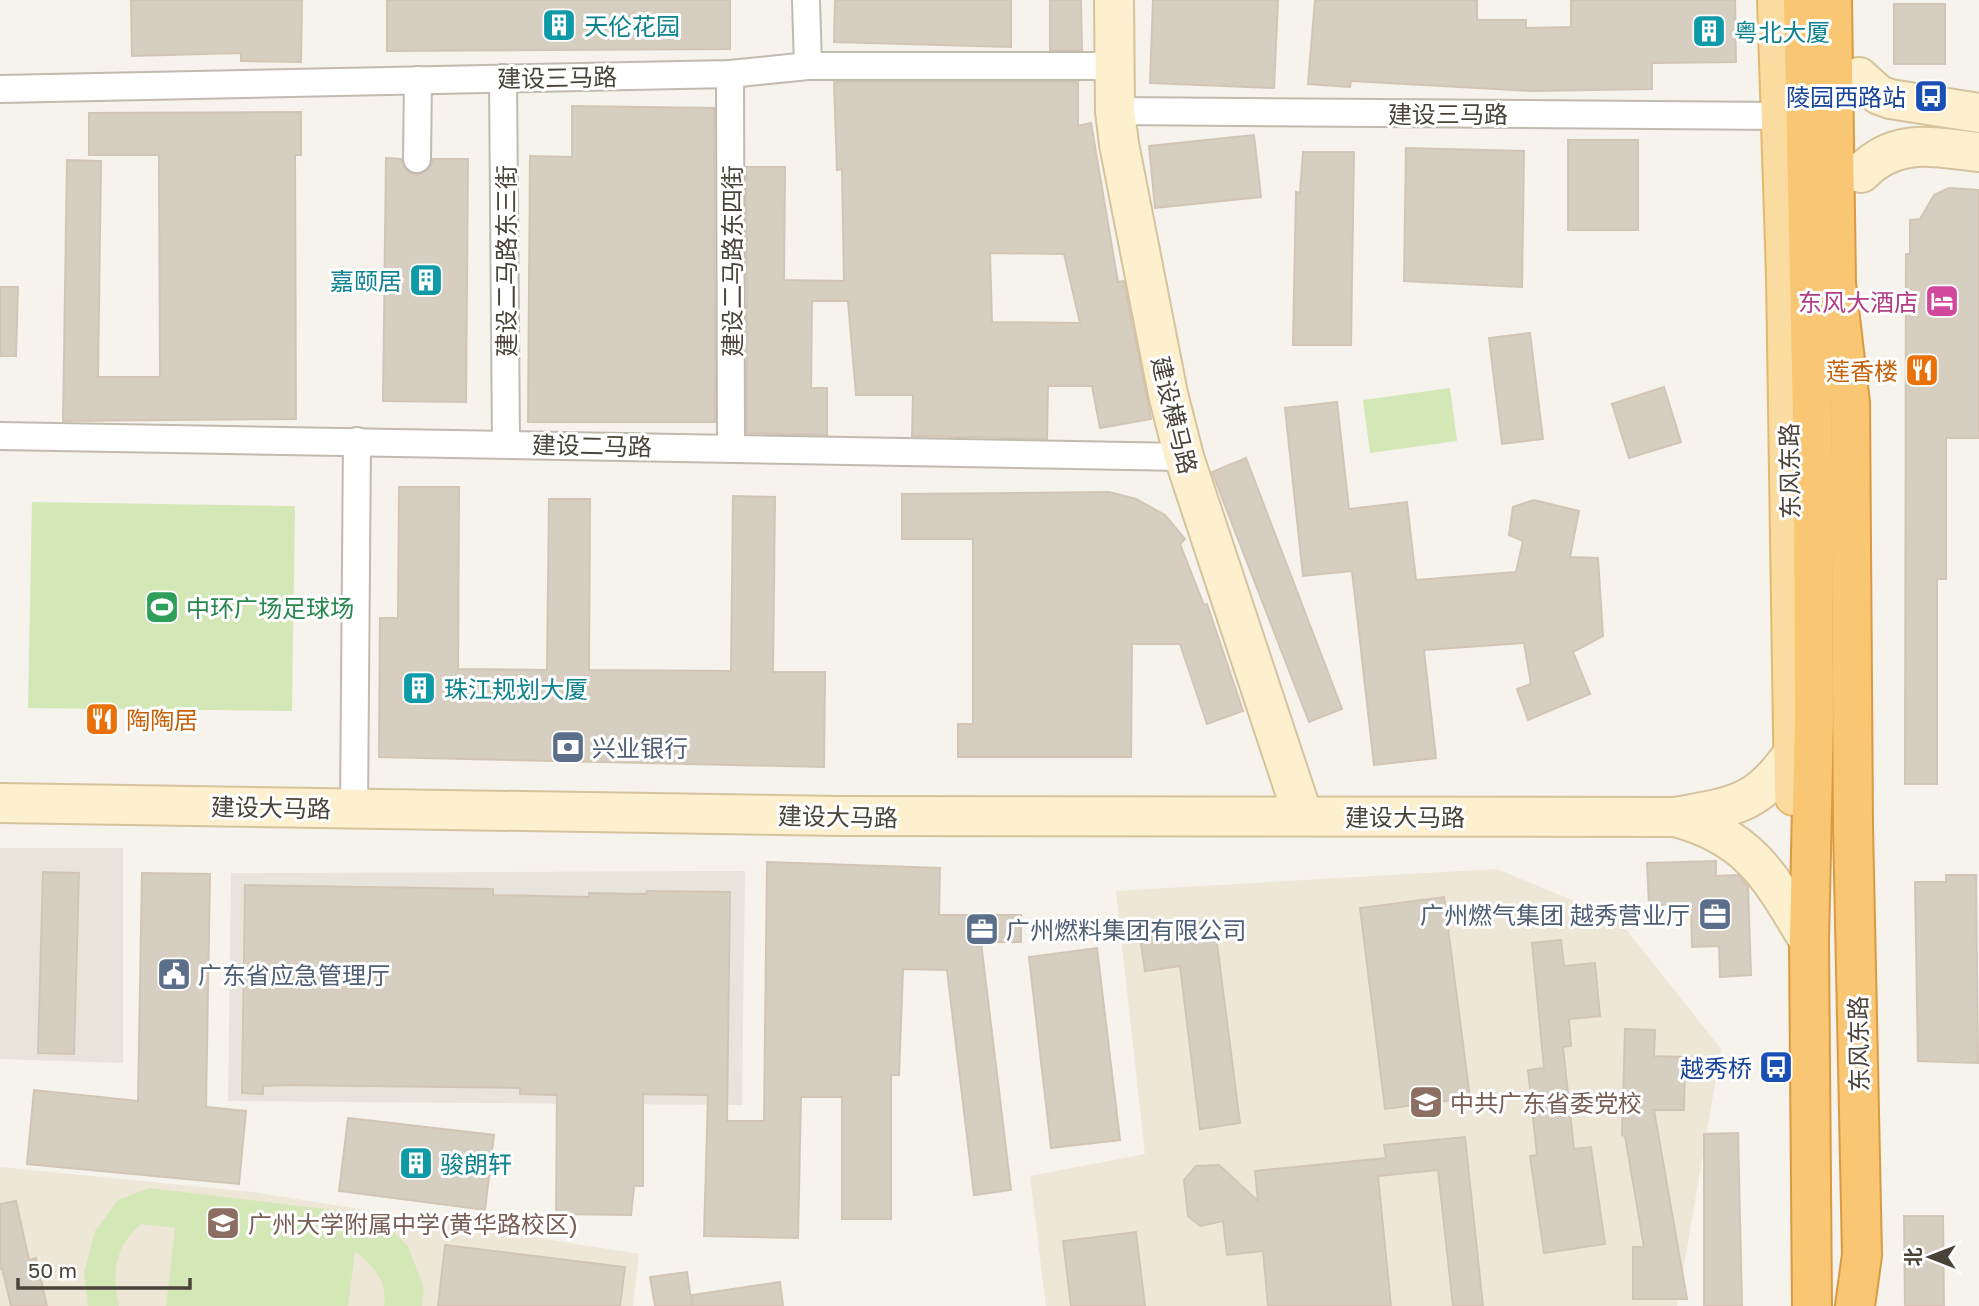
<svg xmlns="http://www.w3.org/2000/svg" width="1979" height="1306" font-family="'Golos Text','Noto Sans SC',sans-serif">
  <style>
    .residential { fill: #e9e4db }
    .education { fill: #eee6d7 }
    .green { fill: #d4e8b7 }
    .building { fill: #d7cec2; stroke: #d2c5b5; stroke-width: 2; fill-rule: evenodd }
    .lines { fill: none; stroke-linecap: round; stroke-linejoin: round }
    .street-casing { stroke: #c1baaf; stroke-width: 30 }
    .secondary-casing { stroke: #d4c39d; stroke-width: 42 }
    .primary-casing { stroke: #e1b96f; stroke-width: 42 }
    .highway-casing { stroke: #da9a42; stroke-width: 42 }
    .street { stroke: #fff; stroke-width: 26 }
    .secondary { stroke: #fdf0cf; stroke-width: 38 }
    .primary { stroke: #fbdca0; stroke-width: 38 }
    .highway { stroke: #f9c673; stroke-width: 38 }
    .labels { text-anchor: middle; dominant-baseline: central; stroke-width: 6; stroke-linejoin: round; paint-order: stroke }
    .culture-label { font-size: 24px; fill: #0d838f; stroke: #fff; text-anchor: start }
    .street-label { font-size: 24px; fill: #4a433a; stroke: #fff }
    .transit-label { font-size: 24px; fill: #164399; stroke: #fff; text-anchor: end }
    .hotel-label { font-size: 24px; fill: #b23c85; stroke: #fff; text-anchor: end }
    .food-label { font-size: 24px; fill: #c56008; stroke: #fff; text-anchor: end }
    .leisure-label { font-size: 24px; fill: #27864d; stroke: #fff; text-anchor: start }
    .service-label { font-size: 24px; fill: #4e5e75; stroke: #fff; text-anchor: start }
    .education-label { font-size: 24px; fill: #785e54; stroke: #fff; text-anchor: start }
  </style>
  <rect width="100%" height="100%" fill="#f6f2ec"/>
  <g class="residential">
    <path d="M0 848H123V1063L0 1059Z"/>
    <path d="M745 871 742 1105 228 1101 231 873Z"/>
  </g>
  <g class="education">
    <path d="M1497 869 1618 919 1721 1049 1677 1306H1046L1030 1176 1145 1154 1116 891Z"/>
    <path d="M0 1167 252 1192 639 1254 633 1306H0Z"/>
  </g>
  <g class="green">
    <path d="M1450 388 1457 441 1370 453 1363 400Z"/>
    <path d="M32 502 295 506 292 711 28 708Z"/>
    <path d="M149 1188 375 1215 408 1246 424 1288 422 1306H384C388 1281 373 1266 355 1251L348 1306H166L175 1228 141 1224C115 1247 111 1273 119 1306H88L84 1273 95 1231 118 1200Z"/>
  </g>
  <g class="building">
    <path d="M131 0H302L301 62 241 61V53L132 56Z"/>
    <path d="M387 0H730V49L387 51Z"/>
    <path d="M835 0H1011V47L834 42Z"/>
    <path d="M1050 0H1081L1082 50H1050Z"/>
    <path d="M1153 0H1278L1274 88 1150 83Z"/>
    <path d="M1315 0H1477V20H1526V28L1571 27V0H1735L1736 62 1652 63V89L1532 91 1351 81 1350 87 1308 84Z"/>
    <rect x="1894" y="4" width="51" height="60"/>
    <path d="M834 82H1078V126L1091 123 1118 282 1124 281 1151 419 1100 428 1092 386H1048L1047 439 912 436 913 395H856L848 301H812L811 388H827V435L747 433 746 167H785L784 280 844 281 842 169 837 170ZM990 253 1064 254 1080 323 992 322Z"/>
    <path d="M572 106 714 108 715 422H528L530 156 572 157Z"/>
    <path d="M301 112V155H295L296 419 63 421 67 160 101 161 98 377H160L159 155H89V113Z"/>
    <path d="M1254 135 1261 197 1155 208 1149 146Z"/>
    <rect x="1568" y="140" width="70" height="90"/>
    <path d="M1406 148 1524 151 1522 287 1404 281Z"/>
    <path d="M1303 152H1354L1351 345H1293L1296 192 1300 193Z"/>
    <path d="M386 158 401 159 408 172 417 175 430 168 433 159H468L466 402 383 401Z"/>
    <path d="M1949 188 1979 190V438H1946V579H1937V784H1905L1906 254H1910V220L1920 219 1934 195Z"/>
    <path d="M0 287H18L16 356H0Z"/>
    <path d="M1530 333 1543 439 1502 444 1489 338Z"/>
    <path d="M1664 387 1681 442 1629 458 1612 404Z"/>
    <path d="M1337 402 1349 509 1407 502 1416 580 1516 572 1523 541 1509 535 1513 507 1534 500 1579 511 1570 557 1598 558 1603 636 1573 652 1590 694 1528 720 1517 689 1531 684 1524 643 1424 650 1436 758 1374 765 1352 571 1303 576 1285 408Z"/>
    <path d="M1246 458 1342 709 1309 722 1212 472Z"/>
    <path d="M399 487H459L458 669 547 670 549 499H590L589 670 731 671 733 496 775 497 773 672H825L824 767 379 757 380 618H398Z"/>
    <path d="M1109 492 1136 499 1165 515 1185 539 1180 544 1204 605 1207 604 1243 711 1207 724 1180 644H1132L1131 757H958V724H973V539H902V494Z"/>
    <path d="M1716 861V876L1738 875 1748 887 1751 975 1720 977 1719 946 1692 947 1691 904 1649 905 1647 863Z"/>
    <path d="M767 862 940 868 939 915H1021V942H981L1011 1190 974 1195 947 970 903 969 899 1075H891V1219H842V1097H801L798 1238 704 1236 708 1095 643 1094V1186H634L631 1215 556 1214 557 1095 520 1094V1088L287 1085 263 1086V1094L242 1093 245 885 493 889V895L589 897V893L646 894 647 891 730 892 727 1121H764Z"/>
    <path d="M43 872 79 873 74 1054 38 1053Z"/>
    <path d="M142 873 210 874 206 1107 246 1111 239 1184 27 1164 34 1090 138 1101Z"/>
    <path d="M1946 875H1976L1978 1063 1918 1061 1915 882H1946Z"/>
    <path d="M1444 897 1470 1098 1385 1109 1360 908Z"/>
    <path d="M1214 920 1240 1123 1200 1129 1180 966 1145 971 1139 930Z"/>
    <path d="M1561 940 1564 966 1595 963 1600 1016 1569 1019 1571 1046 1563 1047 1574 1149 1591 1147 1605 1244 1544 1253 1530 1156 1537 1155 1528 1070 1544 1068 1532 943Z"/>
    <path d="M1097 948 1120 1140 1051 1148 1029 957Z"/>
    <path d="M1625 1029 1655 1030 1654 1056 1685 1057 1684 1110H1654L1687 1299H1633V1247H1644L1625 1136 1622 1135Z"/>
    <path d="M348 1118 494 1135 485 1210 339 1191Z"/>
    <path d="M1738 1133 1742 1306H1704V1134Z"/>
    <path d="M1465 1137 1483 1306H1453L1438 1170 1378 1176 1391 1306H1268L1263 1251 1227 1255 1223 1221 1200 1226 1188 1216 1184 1180 1196 1166 1219 1165 1258 1201 1255 1171 1386 1158 1384 1145Z"/>
    <path d="M16 1201 29 1260 36 1258 47 1306H11L2 1268 0 1269V1204Z"/>
    <path d="M1904 1216H1943L1944 1306H1905Z"/>
    <path d="M1136 1232 1145 1306H1071L1063 1241Z"/>
    <path d="M445 1245 625 1267 620 1306H438Z"/>
    <path d="M687 1272 692 1306H655L650 1277Z"/>
    <path d="M780 1282 783 1306H693L692 1295Z"/>
  </g>
  <g class="lines">
    <g class="street-casing">
      <g id="street">
        <path d="M806 0 808 66"/>
        <path d="M730 74 731 448"/>
        <path d="M503 78 506 444"/>
        <path d="M0 89 730 74 808 66H1114"/>
        <path d="M1115 111 1780 116"/>
        <path d="M417 159 418 80"/>
        <path d="M0 436 1184 457"/>
        <path d="M354 809 357 441"/>
      </g>
    </g>
    <g class="secondary-casing">
      <g id="secondary">
        <path d="M1114 0 1115 111 1119 144 1168 394 1184 457 1303 816"/>
        <path d="M1859 77 1879 95 1890 99 1979 113"/>
        <path d="M1861 173C1896 137 1933 147 1979 152"/>
        <path d="M0 803 839 816 1675 817C1736 806 1758 805 1794 752"/>
        <path d="M1675 817C1751 837 1771 878 1809 941"/>
      </g>
    </g>
    <g class="primary-casing">
      <path id="primary" d="M1777 0 1786 276 1794 796"/>
    </g>
    <g class="highway-casing">
      <g id="highway">
        <path d="M1803 0 1813 460 1814 720 1809 941 1812 1306"/>
        <path d="M1832 0 1836 284 1850 403 1853 826 1862 1255 1855 1306"/>
      </g>
    </g>
    <use href="#street" class="street"/>
    <use href="#secondary" class="secondary"/>
    <use href="#primary" class="primary"/>
    <use href="#highway" class="highway"/>
  </g>
  <defs>
    <g id="building-square" transform="scale(1.75)"><rect x="-9" y="-9" width="18" height="18" rx="4" fill="#0f9aa8" stroke="#fff"/><path d="M-4-6H4V6H1V3H-1V6H-4ZM-2.5-4.3h1.7v1.8h-1.7ZM.8-4.3h1.7v1.8H.8ZM-2.5-1h1.7V.8h-1.7ZM.8-1h1.7V.8H.8Z" fill="#fff"/></g>
    <g id="bus-square" transform="scale(1.75)"><rect x="-9" y="-9" width="18" height="18" rx="4" fill="#1a4fb4" stroke="#fff"/><path d="M-5-6H5V4H4V6H2V4H-2V6H-4V4H-5ZM-3.5-4V0h7V-4ZM-3.5 1.2v1.5H-2V1.2ZM2 1.2v1.5H3.5V1.2Z" fill="#fff"/></g>
    <g id="hotel-square" transform="scale(1.75)"><rect x="-9" y="-9" width="18" height="18" rx="4" fill="#d1479c" stroke="#fff"/><path d="M-6-4.5h1.5V1H6V5H4.5V3h-9V5H-6ZM-4 0a1.8 1.8 0 1 1 3.6 0ZM.5 0V-2.5h3Q6-2.5 6 0Z" fill="#fff"/></g>
    <g id="restaurant-square" transform="scale(1.75)"><rect x="-9" y="-9" width="18" height="18" rx="4" fill="#e8710a" stroke="#fff"/><path d="M-5-6h1v4h1v-4h1v4h1v-4h1v5L-1.5 .5V6h-2V.5L-5-1ZM5-6V6H3V1.5H1.5Q1.5-4 5-6Z" fill="#fff"/></g>
    <g id="stadium-square" transform="scale(1.75)"><rect x="-9" y="-9" width="18" height="18" rx="4" fill="#2e9e5b" stroke="#fff"/><path d="M0-5a6.5 5 0 1 0 0 10a6.5 5 0 1 0 0-10ZM-3.5-1.8h7v3.6h-7Z" fill="#fff"/></g>
    <g id="bank-square" transform="scale(1.75)"><rect x="-9" y="-9" width="18" height="18" rx="4" fill="#5c6f8a" stroke="#fff"/><path d="M-6-4H6V4H-6ZM0-2.3a2.3 2.3 0 1 0 0 4.6a2.3 2.3 0 1 0 0-4.6Z" fill="#fff"/></g>
    <g id="office-square" transform="scale(1.75)"><rect x="-9" y="-9" width="18" height="18" rx="4" fill="#5c6f8a" stroke="#fff"/><path d="M-6-3h4V-5.5h4V-3h4V5H-6ZM-1-4.5V-3h2v-1.5ZM-6 0V1H6V0Z" fill="#fff"/></g>
    <g id="civic-square" transform="scale(1.75)"><rect x="-9" y="-9" width="18" height="18" rx="4" fill="#5c6f8a" stroke="#fff"/><path d="M-.6-6.5H3V-4.5H.6V-3L4-1V1h2V6H-6V1h2V-1L-.6-3ZM-1.2 2.5V6h2.4V2.5Z" fill="#fff"/></g>
    <g id="university-square" transform="scale(1.75)"><rect x="-9" y="-9" width="18" height="18" rx="4" fill="#8d6e63" stroke="#fff"/><path d="M0-5L7-2L0 1L-7-2ZM-4 1L0 2.5L4 1V4Q0 6-4 4Z" fill="#fff"/></g>
    <g id="school-square" transform="scale(1.75)"><rect x="-9" y="-9" width="18" height="18" rx="4" fill="#8d6e63" stroke="#fff"/><path d="M0-5L7-2L0 1L-7-2ZM-4 1L0 2.5L4 1V4Q0 6-4 4Z" fill="#fff"/></g>
  </defs>
  <g fill-rule="evenodd">
    <use href="#building-square" x="559" y="25"/>
    <use href="#building-square" x="1709" y="31"/>
    <use href="#bus-square" x="1931" y="96"/>
    <use href="#building-square" x="426" y="280"/>
    <use href="#hotel-square" x="1942" y="301"/>
    <use href="#restaurant-square" x="1922" y="370"/>
    <use href="#stadium-square" x="162" y="607"/>
    <use href="#building-square" x="419" y="688"/>
    <use href="#restaurant-square" x="102" y="719"/>
    <use href="#bank-square" x="568" y="747"/>
    <use href="#office-square" x="1715" y="914"/>
    <use href="#office-square" x="982" y="929"/>
    <use href="#civic-square" x="174" y="974"/>
    <use href="#bus-square" x="1776" y="1067"/>
    <use href="#university-square" x="1426" y="1102"/>
    <use href="#building-square" x="416" y="1163"/>
    <use href="#school-square" x="223" y="1223"/>
  </g>
  <g class="labels">
    <g class="culture-label">
      <text x="584" y="25">天伦花园</text>
      <text x="1734" y="31">粤北大厦</text>
      <text x="402" y="280" text-anchor="end">嘉颐居</text>
      <text x="444" y="688">珠江规划大厦</text>
      <text x="440" y="1163">骏朗轩</text>
    </g>
    <g class="street-label">
      <text transform="translate(557 77) rotate(-1)">建设三马路</text>
      <text x="1448" y="113">建设三马路</text>
      <text transform="translate(505 261) rotate(-90)">建设二马路东三街</text>
      <text transform="translate(731 261) rotate(-90)">建设二马路东四街</text>
      <text transform="translate(1175 415) rotate(76)">建设横马路</text>
      <text transform="translate(592 445) rotate(1)">建设二马路</text>
      <text transform="translate(1789 471) rotate(-91)">东风东路</text>
      <text transform="translate(271 807) rotate(1)">建设大马路</text>
      <text transform="translate(838 816) rotate(1)">建设大马路</text>
      <text x="1405" y="816">建设大马路</text>
      <text transform="translate(1858 1044) rotate(-91)">东风东路</text>
    </g>
    <g class="transit-label">
      <text x="1906" y="96">陵园西路站</text>
      <text x="1752" y="1067">越秀桥</text>
    </g>
    <g class="hotel-label">
      <text x="1918" y="301">东风大酒店</text>
    </g>
    <g class="food-label">
      <text x="1898" y="370">莲香楼</text>
      <text x="126" y="719" text-anchor="start">陶陶居</text>
    </g>
    <g class="leisure-label">
      <text x="186" y="607">中环广场足球场</text>
    </g>
    <g class="service-label">
      <text x="592" y="747">兴业银行</text>
      <text x="1690" y="914" text-anchor="end">广州燃气集团 越秀营业厅</text>
      <text x="1006" y="929">广州燃料集团有限公司</text>
      <text x="198" y="974">广东省应急管理厅</text>
    </g>
    <g class="education-label">
      <text x="1450" y="1102">中共广东省委党校</text>
      <text x="248" y="1223">广州大学附属中学(黄华路校区)</text>
    </g>
  </g>
  <g transform="translate(1930 1257) rotate(270)" stroke="#ffffff" stroke-width="5" paint-order="stroke">
  <path d="M0-5L12 26L0 18L-12 26Z" fill="#4a433a"/>
  <text y="-10" font-size="19" font-weight="bold" text-anchor="middle" fill="#4a433a">北</text>
  </g>
  <path d="M18 1278v10h172v-10" fill="none" stroke="#4a433a" stroke-width="3.5"/>
  <text x="28" y="1278" font-size="21" fill="#4a433a" stroke="#ffffff" stroke-width="5" paint-order="stroke">50 m</text>
</svg>
